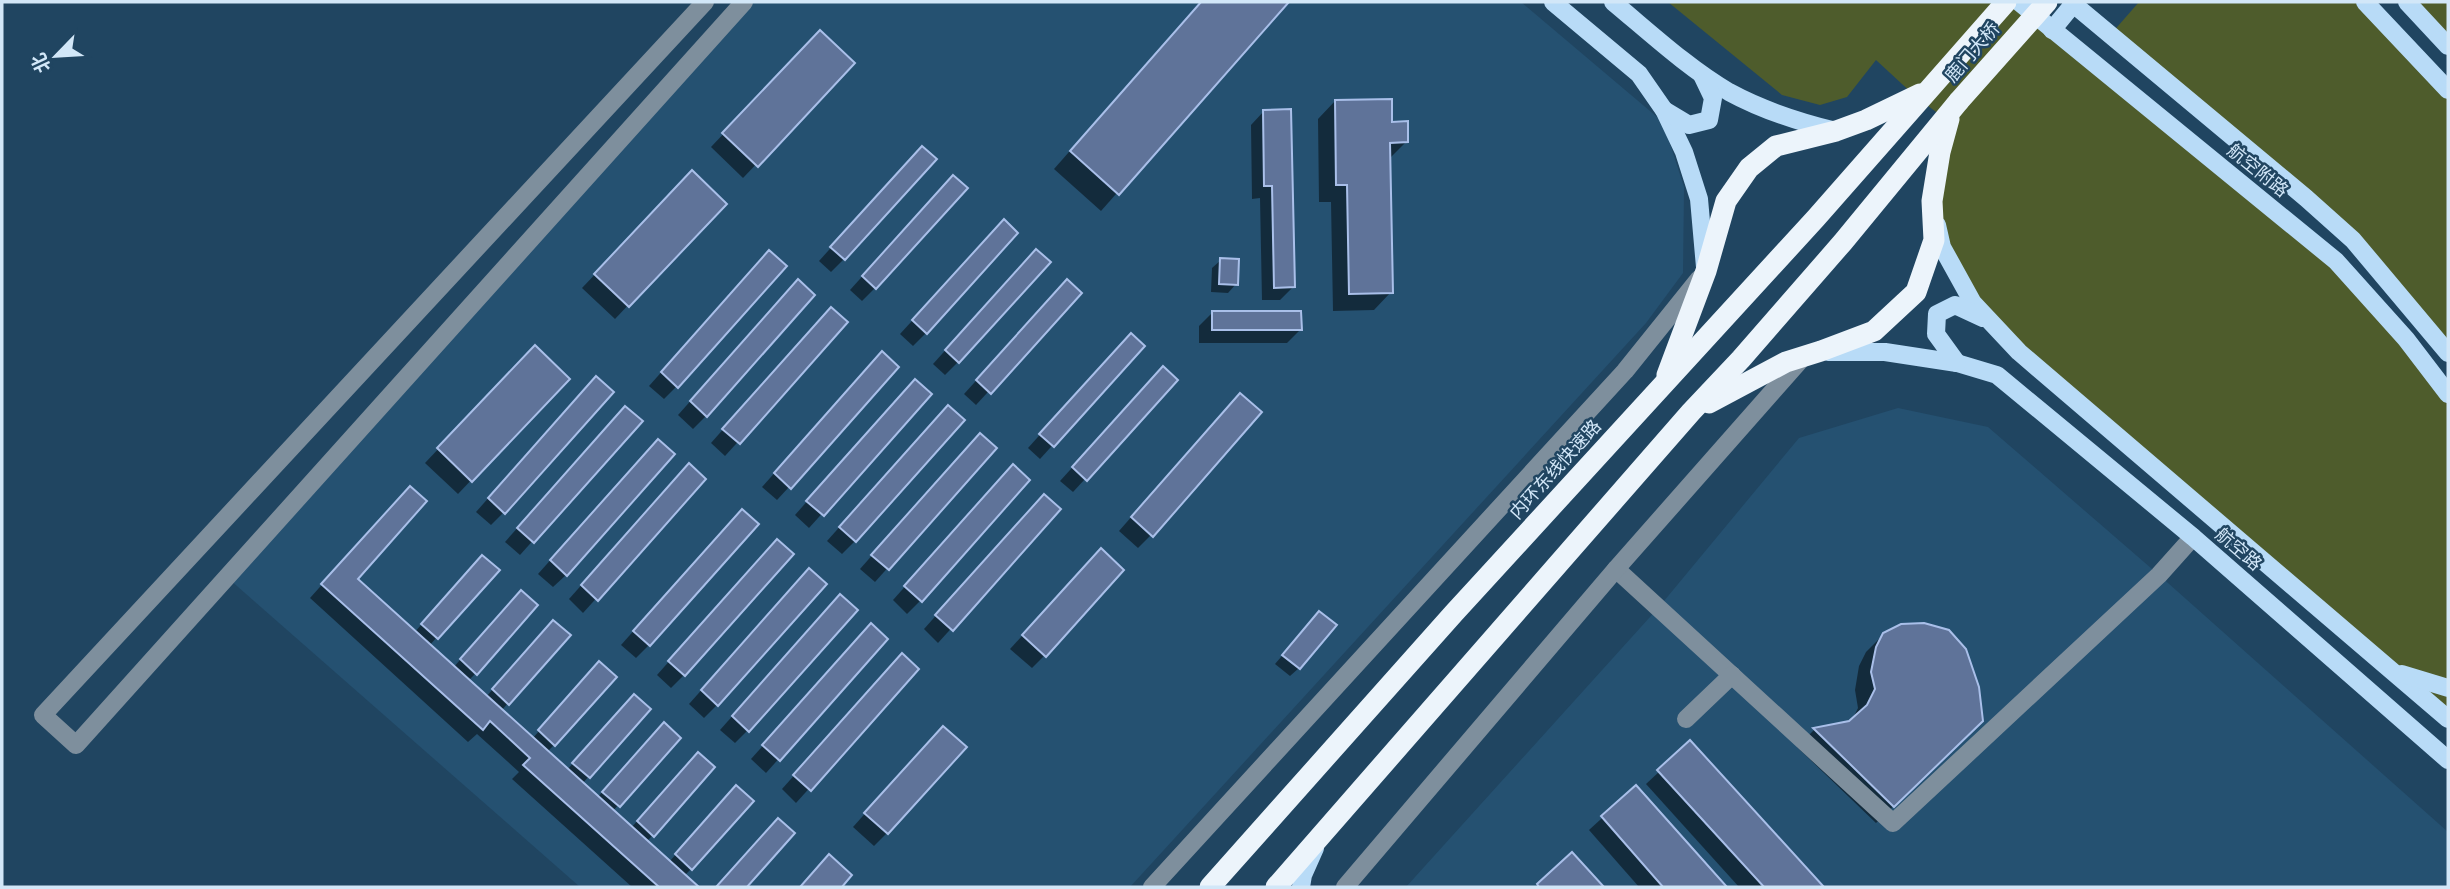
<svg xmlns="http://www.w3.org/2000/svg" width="2450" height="889" font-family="'Work Sans','Noto Sans SC',sans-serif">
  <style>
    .built { fill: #255171 }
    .green { fill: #4e5c2c }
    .shadow { fill: #0007 }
    .building { fill: #5f7399; stroke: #a9bfe9; stroke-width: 2 }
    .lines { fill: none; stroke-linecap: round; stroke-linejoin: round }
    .minor { stroke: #7e8f9d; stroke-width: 18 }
    .major { stroke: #b8dbf7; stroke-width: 18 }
    .highway { stroke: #ecf4fb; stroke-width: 21 }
    .highway-bridge { stroke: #ecf4fb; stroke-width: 21 }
    .labels { text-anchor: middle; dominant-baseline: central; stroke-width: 5; stroke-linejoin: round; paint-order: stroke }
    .street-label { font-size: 18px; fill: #d2e7f8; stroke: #204561 }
  </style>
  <rect width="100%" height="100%" fill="#204561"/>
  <g class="built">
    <path d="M752 2H1521L1663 122 1684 187 1683 273 1646 323 1130 887H580L229 579Z"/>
    <path d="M1898 408 1988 427 2159 575 2448 832V887H1406L1659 607 1799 438Z"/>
  </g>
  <g class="green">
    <path d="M1668 2H2019L2336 261 2448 394V719L1973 303 1932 201 1948 121 1915 96 1876 60 1847 97 1820 105 1782 95Z"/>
    <path d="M2139 2H2365L2448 90V353L2353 240 2111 34Z"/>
    <path d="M2410 2H2448V41Z"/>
  </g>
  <g class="shadow">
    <path d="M1201 2H1286L1101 211 1054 169Z"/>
    <path d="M807 45 853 63 743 178 711 147Z"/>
    <path d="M1335 101 1406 142 1389 159 1391 292 1374 310 1333 311 1331 202H1319L1318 119Z"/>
    <path d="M1264 111 1293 287 1280 300H1262L1260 198 1252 199 1251 125Z"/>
    <path d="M909 161 844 259 831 272 819 261Z"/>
    <path d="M679 186 724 204 615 319 582 288Z"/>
    <path d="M940 190 875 288 862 301 850 290Z"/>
    <path d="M991 235 926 333 913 346 900 334Z"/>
    <path d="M1221 260 1236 284 1228 293 1211 292 1212 268Z"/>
    <path d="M1023 264 958 362 945 375 933 364Z"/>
    <path d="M756 266 677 386 664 399 649 386Z"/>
    <path d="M1079 293 976 405 964 394 1054 295Z"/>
    <path d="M785 295 706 416 693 429 678 415Z"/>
    <path d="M1212 313 1300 330 1287 343H1199V326Z"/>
    <path d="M818 322 846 323 725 456 711 443Z"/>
    <path d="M1143 346 1040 459 1028 448 1118 348Z"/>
    <path d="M522 360 567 379 458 494 425 463Z"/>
    <path d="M869 367 789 487 777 500 762 487Z"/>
    <path d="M1150 382 1085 479 1073 492 1060 481Z"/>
    <path d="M583 391 504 512 491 525 476 512Z"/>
    <path d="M902 394H930L809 528 795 515Z"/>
    <path d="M1227 408 1151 535 1138 548 1119 531Z"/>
    <path d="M935 420 855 541 842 554 827 541Z"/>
    <path d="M612 421H640L520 555 505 542Z"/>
    <path d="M967 448H995L875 582 860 569Z"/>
    <path d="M645 454 566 575 553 587 538 574Z"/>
    <path d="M676 479H704L583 613 569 599Z"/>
    <path d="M1000 480 920 601 907 614 893 600Z"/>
    <path d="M397 501 355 579 414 633 469 570H497L429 646 453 668 508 605 476 673 468 681 486 697 540 635 508 703 501 711 532 739 587 677 554 745 547 752 567 770 621 709H649L582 784 597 798 651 737 678 738 612 812 631 828 685 767 653 835 646 842 669 862 724 801 691 869 684 876 696 887H632L512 779 519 772 477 734 468 742 310 598Z"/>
    <path d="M1031 509H1059L938 643 924 629Z"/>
    <path d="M729 524 649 645 636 658 621 645Z"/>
    <path d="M764 554 684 675 671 688 657 675Z"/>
    <path d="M1088 564 1045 655 1032 668 1010 649Z"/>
    <path d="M796 584 717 705 704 718 689 704Z"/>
    <path d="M827 609 748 730 735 743 720 730Z"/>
    <path d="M1311 622 1299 668 1290 676 1275 664Z"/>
    <path d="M1884 634 1964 738 1876 823 1797 747 1814 730 1852 720 1858 708 1855 690 1859 666 1866 652Z"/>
    <path d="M858 639H886L766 773 751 759Z"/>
    <path d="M889 669H917L796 803 782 789Z"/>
    <path d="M930 741 887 833 874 846 853 827Z"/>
    <path d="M1690 743 1822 887H1739L1646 784Z"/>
    <path d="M1636 787 1725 887H1639L1589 830Z"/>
  </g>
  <g class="building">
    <path d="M1201 2H1289L1119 195 1070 151Z"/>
    <path d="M820 30 855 63 758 167 722 133Z"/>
    <path d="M1392 99V122L1408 121V142L1390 143 1393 293 1349 294 1347 185H1336L1335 100Z"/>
    <path d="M1291 109 1295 287 1274 288 1272 186H1264L1263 110Z"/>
    <path d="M922 146 937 159 845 260 830 247Z"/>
    <path d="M692 170 727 204 629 307 594 274Z"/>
    <path d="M953 175 968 188 876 289 862 276Z"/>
    <path d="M1004 219 1018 233 927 334 912 320Z"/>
    <path d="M1036 249 1051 262 959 363 945 350Z"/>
    <path d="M769 250 787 266 678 388 661 372Z"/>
    <path d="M1220 258 1239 259 1238 285 1219 284Z"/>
    <path d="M798 279 815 295 707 417 690 401Z"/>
    <path d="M1067 279 1082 293 991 394 976 380Z"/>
    <path d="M831 307 848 322 740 444 722 429Z"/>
    <path d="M1212 311H1301L1302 330H1212Z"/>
    <path d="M1131 333 1145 346 1054 447 1039 434Z"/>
    <path d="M535 345 570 379 472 482 437 448Z"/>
    <path d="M882 351 899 367 791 489 774 473Z"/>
    <path d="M1163 366 1178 380 1087 481 1072 467Z"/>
    <path d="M596 376 614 392 505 514 488 498Z"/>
    <path d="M915 379 932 394 824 516 806 501Z"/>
    <path d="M1240 393 1262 412 1153 537 1131 517Z"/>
    <path d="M948 405 965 420 856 542 839 527Z"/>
    <path d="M625 406 643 421 534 543 517 528Z"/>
    <path d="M980 433 997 448 889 570 871 555Z"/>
    <path d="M658 439 675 454 567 576 550 560Z"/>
    <path d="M689 463 706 479 598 601 581 585Z"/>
    <path d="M1013 464 1030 480 922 602 904 586Z"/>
    <path d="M410 486 427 501 358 579 699 887H659L523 765 530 758 490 721 483 730 321 584Z"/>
    <path d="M1044 494 1061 509 953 631 935 615Z"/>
    <path d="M742 509 759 524 650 646 633 631Z"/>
    <path d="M777 539 794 554 685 676 668 661Z"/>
    <path d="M1101 548 1124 570 1046 657 1022 635Z"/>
    <path d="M482 555 500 570 438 639 421 624Z"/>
    <path d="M809 568 827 584 718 706 701 690Z"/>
    <path d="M521 590 538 605 477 675 460 659Z"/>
    <path d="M840 594 858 610 749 732 732 716Z"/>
    <path d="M1319 611 1337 625 1300 669 1282 655Z"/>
    <path d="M553 620 571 635 509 705 492 689Z"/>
    <path d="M871 623 888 639 780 761 762 745Z"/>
    <path d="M1924 623 1949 630 1966 649 1979 687 1983 721 1894 807 1813 728 1849 721 1867 705 1875 689 1871 672 1876 647 1883 633 1901 624Z"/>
    <path d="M902 653 919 669 811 791 793 775Z"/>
    <path d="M599 661 617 677 555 746 538 730Z"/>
    <path d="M634 694 651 709 590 778 572 763Z"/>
    <path d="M664 722 681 738 620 807 602 792Z"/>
    <path d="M943 726 967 747 888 834 864 813Z"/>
    <path d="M1690 740 1824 887H1764L1657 770Z"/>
    <path d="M698 752 715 767 654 837 637 821Z"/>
    <path d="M736 785 754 801 692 870 675 854Z"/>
    <path d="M1636 785 1727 887H1663L1601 816Z"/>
    <path d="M778 818 795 833 747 887H716Z"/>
    <path d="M1572 852 1604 887H1539L1537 884Z"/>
    <path d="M829 854 852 875 842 887H800Z"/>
  </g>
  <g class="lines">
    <g class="minor">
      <path d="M705 2 43 715 76 745 744 2"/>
      <path d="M1616 569 1893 823 2159 575 2193 537"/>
      <path d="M1686 719 1732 675"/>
      <path d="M1152 887 1625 371 1699 279"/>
      <path d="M1345 887 1616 569 1804 356"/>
    </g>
    <g class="major">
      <path d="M1553 2 1639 74 1664 110 1684 152 1699 199 1705 267"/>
      <path d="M1613 2C1648 31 1689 69 1729 92 1762 110 1799 122 1836 131"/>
      <path d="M2019 2 2336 261 2406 339 2448 394"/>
      <path d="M2071 2 2306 198 2353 240 2448 353"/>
      <path d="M2365 2 2448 90"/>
      <path d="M2407 2 2448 46"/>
      <path d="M2052 30 2075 2"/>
      <path d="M1664 110 1689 125 1709 120 1713 98 1702 75"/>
      <path d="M1937 225 1942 247 1973 303 2019 352 2448 719"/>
      <path d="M1828 352H1885L1957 363 1997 375 2193 537 2448 760"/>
      <path d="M1957 363 1936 334 1937 314 1955 305 1983 318"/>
      <path d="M2402 674 2448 688"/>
      <path d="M1301 887 1303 875 1315 848"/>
    </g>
    <g class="highway">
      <path d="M1667 375 1706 271 1726 201 1749 168 1776 146 1836 131 1866 120 1920 94"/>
      <path d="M1709 403 1786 362 1821 351 1874 331 1916 292 1934 240 1932 201 1940 152 1949 119"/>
      <path d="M1210 887 1454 613 1816 218 2006 2"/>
      <path d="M1276 887 1691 412 1741 359 1843 242 1959 101"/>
    </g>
    <path class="highway-bridge" d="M1959 101 2047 2"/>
  </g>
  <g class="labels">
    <g class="street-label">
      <text transform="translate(1972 52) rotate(-49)">鹿门大桥</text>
      <text transform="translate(2258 170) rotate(39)">航空附路</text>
      <text transform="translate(1555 469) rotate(-48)">内环东线快速路</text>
      <text transform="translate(2239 549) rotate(41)">航空路</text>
    </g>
  </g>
  <rect width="2450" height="889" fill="none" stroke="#d2e7f8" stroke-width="7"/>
  <g transform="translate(56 56) rotate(245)" stroke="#204561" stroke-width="5" paint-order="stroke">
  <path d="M0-5L12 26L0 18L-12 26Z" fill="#d2e7f8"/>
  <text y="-10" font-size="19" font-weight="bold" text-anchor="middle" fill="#d2e7f8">北</text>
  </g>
</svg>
